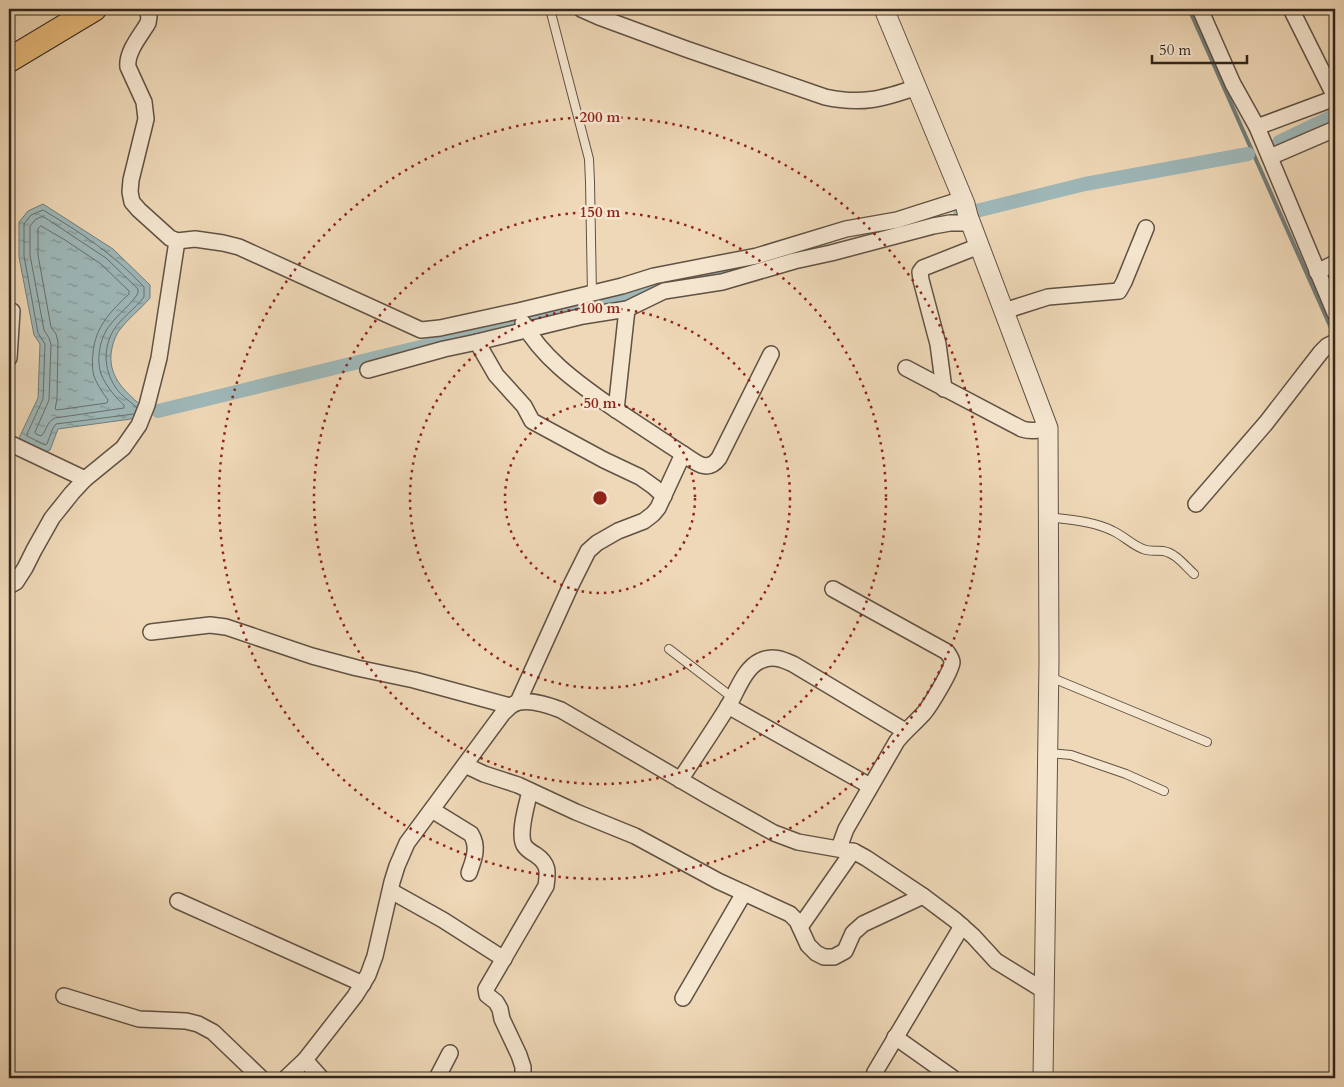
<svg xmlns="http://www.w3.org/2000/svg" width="1344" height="1087" font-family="Cardo,serif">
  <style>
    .water { fill: url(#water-ripples); stroke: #727e7b }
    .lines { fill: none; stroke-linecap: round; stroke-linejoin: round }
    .shore { stroke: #686f6b; stroke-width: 1 }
    .stream { stroke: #727e7b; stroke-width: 4 }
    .canal { stroke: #9eb8b9; stroke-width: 14 }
    .service-casing { stroke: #605244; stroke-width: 10 }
    .minor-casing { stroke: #605244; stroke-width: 18 }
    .tertiary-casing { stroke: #605244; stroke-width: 21 }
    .primary-casing { stroke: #31261d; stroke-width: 26 }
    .service { stroke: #f5e6d0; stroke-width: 8 }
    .minor { stroke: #f5e6d0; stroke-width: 15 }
    .tertiary { stroke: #f5e6d0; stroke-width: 19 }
    .primary { stroke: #e8bc7c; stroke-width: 24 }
    .ring { fill: none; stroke: #8f2418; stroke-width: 2.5; stroke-dasharray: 2.5 5 }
    .centre { fill: #8f2418; stroke: #f5e6d0; stroke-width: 2.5 }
    .ring-label { font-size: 15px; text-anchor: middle; font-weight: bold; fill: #8f2418; stroke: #f5e6d0; stroke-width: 5; stroke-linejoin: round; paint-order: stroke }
  </style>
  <defs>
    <pattern id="water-ripples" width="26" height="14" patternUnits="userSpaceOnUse" patternTransform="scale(1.25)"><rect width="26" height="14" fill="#9eb8b9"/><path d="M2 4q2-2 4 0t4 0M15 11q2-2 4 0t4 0" fill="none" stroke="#819596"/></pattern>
  </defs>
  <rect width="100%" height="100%" fill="#efd8b7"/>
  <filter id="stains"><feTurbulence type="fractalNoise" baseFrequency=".004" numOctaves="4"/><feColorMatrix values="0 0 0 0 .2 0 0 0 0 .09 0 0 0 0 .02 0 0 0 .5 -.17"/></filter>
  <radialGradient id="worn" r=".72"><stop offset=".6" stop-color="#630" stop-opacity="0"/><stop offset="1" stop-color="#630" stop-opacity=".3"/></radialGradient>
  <path class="water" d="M43 204 113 249 150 285V298C140 310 127 319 118 332 114 339 112 346 111 354 109 379 127 393 144 408L138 418 58 429 50 450 45 452 19 438 38 398 40 344 34 335 19 257V222L28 211Z"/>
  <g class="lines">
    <g class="shore">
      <path d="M41 217H44L106 258 138 289V293C132 304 118 314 110 325 100 337 96 359 101 374 106 386 115 397 124 405V408L55 418C46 422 47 431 41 436L36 434 35 432 49 400 51 344 49 338 44 330 30 255V226L35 220Z"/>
      <path d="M41 226 65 240 101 264 129 291V294C111 311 95 327 93 353 92 360 92 369 94 376 97 385 103 393 108 400L107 403 57 410 55 409 57 399 58 342 56 334 51 327 38 255V229Z"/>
      <path d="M134 414 56 424 53 428 47 444 45 445 27 436V434L43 399 45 344 38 333 24 256V224L31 215 43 210C80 232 115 255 144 287V297C135 309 121 318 113 331 101 352 105 378 122 395 126 399 132 403 137 408"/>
    </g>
    <path class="stream" d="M1189 9 1335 337"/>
    <g class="canal">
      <path d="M1279 142 1335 115"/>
      <path d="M960 215 1085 184 1248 154"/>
      <path d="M690 281 759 264"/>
      <path d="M158 411 662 288"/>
    </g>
    <g class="service-casing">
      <g id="service">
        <path d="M550 9 589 159 590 182 592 294"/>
        <path d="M1048 517C1070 520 1093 521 1113 531 1124 536 1132 545 1143 549 1150 552 1156 550 1163 551 1176 553 1185 566 1194 574"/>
        <path d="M669 649 733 698"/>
        <path d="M1050 677 1207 742"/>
        <path d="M1049 753 1071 755 1126 774 1164 791"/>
      </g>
    </g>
    <g class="minor-casing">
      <g id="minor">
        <path d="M147 9 149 17 148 23C141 35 126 52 128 67L144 102 146 119 131 180 130 192 132 202 139 210 170 238 177 241 195 239 223 243 239 247 421 330 440 328 518 311 622 286 654 276 757 256 846 229 897 220 963 199"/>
        <path d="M581 9 599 17 686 49 825 97C861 105 883 99 917 87"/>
        <path d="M1200 9 1233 84 1257 127 1335 313"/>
        <path d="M1291 9 1335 97"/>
        <path d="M1257 127 1335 98"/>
        <path d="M1270 157 1335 129"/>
        <path d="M1317 272 1335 263"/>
        <path d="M1004 311 1048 297 1119 291 1124 282 1146 228"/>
        <path d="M477 342 496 375 524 406 532 421 604 460 640 477 654 487 664 496"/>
        <path d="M9 358 12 311"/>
        <path d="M906 368 1022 429C1032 432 1039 430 1048 428"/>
        <path d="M368 370 444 349 477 342 583 316 627 309 664 291 722 282 794 261 831 253 933 226 950 223H971"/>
        <path d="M944 389 938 344 921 280 920 272 923 268 979 246"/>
        <path d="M616 410 627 309"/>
        <path d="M9 443 85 479"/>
        <path d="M683 454C696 462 707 474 719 458L771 354"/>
        <path d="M1196 504 1266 423 1321 352 1327 346 1335 342"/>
        <path d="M9 586 16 582 25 568 34 550 52 518 72 493 85 479 123 448 139 425 147 405 159 358 177 241"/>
        <path d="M833 589 947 652C949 655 952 659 952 662 952 670 930 706 924 713 915 723 905 731 897 741L846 829 839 848"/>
        <path d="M151 632 210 625 226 627 312 656 357 668 414 680 510 706"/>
        <path d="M518 702 571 585 588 551 597 543 618 531 644 521 653 514 658 508 683 454C657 437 631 420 606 403 575 381 542 357 523 323"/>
        <path d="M728 706 870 786"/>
        <path d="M465 765 484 774 518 785 576 812 635 836 718 881 790 914 797 921 808 945 816 953 824 957H834L845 951 853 933 863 924 923 896"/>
        <path d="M680 780C696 756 712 732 727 708 736 694 744 668 760 661 772 655 782 659 793 664L905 731"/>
        <path d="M432 810 471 834C479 847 474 859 469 873"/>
        <path d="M391 891 443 920 504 959"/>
        <path d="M178 901 363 984"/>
        <path d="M800 927 853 851"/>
        <path d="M64 996 139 1019 186 1021 198 1024 213 1032 261 1078"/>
        <path d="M683 998 744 893"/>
        <path d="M895 1037 953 1078"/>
        <path d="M305 1060 321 1078"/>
        <path d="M286 1078 305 1060 355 996 368 975 375 956 392 882 397 866 407 843 503 713C506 711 509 707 512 705 525 697 548 705 561 710L708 796 774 833 798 842 855 852 866 858 923 896 955 920 973 936 996 961 1043 990"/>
        <path d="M437 1078 450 1053"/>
        <path d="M523 1078V1067L519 1055 502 1019 500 1009 496 1002 487 995 486 989 546 886C548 872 549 864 536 855 531 852 527 850 524 845 518 833 527 804 530 791"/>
        <path d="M873 1078 875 1072 962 926"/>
      </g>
    </g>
    <g class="tertiary-casing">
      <path id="tertiary" d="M884 9 965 204 968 216 1048 428 1049 661 1043 1078"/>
    </g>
    <g class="primary-casing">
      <path id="primary" d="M9 60 94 9"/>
    </g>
    <use href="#service" class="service"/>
    <use href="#minor" class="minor"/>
    <use href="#tertiary" class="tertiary"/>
    <use href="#primary" class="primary"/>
  </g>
  <g class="ring">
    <circle cx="600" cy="498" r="95"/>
    <circle cx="600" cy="498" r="190"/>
    <circle cx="600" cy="498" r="286"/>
    <circle cx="600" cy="498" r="381"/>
  </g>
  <circle cx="600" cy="498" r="8" class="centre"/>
  <g class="ring-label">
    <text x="600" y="122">200 m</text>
    <text x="600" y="217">150 m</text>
    <text x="600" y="313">100 m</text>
    <text x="600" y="408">50 m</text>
  </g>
  <rect width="1344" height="1087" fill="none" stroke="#efd8b7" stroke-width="30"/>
  <rect x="10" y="10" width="1324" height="1067" fill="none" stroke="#31261d" stroke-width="2.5"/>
  <rect x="15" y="15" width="1314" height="1057" fill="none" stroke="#31261d"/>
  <path d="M1152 55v8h95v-8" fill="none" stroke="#31261d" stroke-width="2.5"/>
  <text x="1159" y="55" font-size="15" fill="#31261d" stroke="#f5e6d0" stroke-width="4" paint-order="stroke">50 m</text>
  <rect width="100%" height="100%" filter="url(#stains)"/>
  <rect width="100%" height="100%" fill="url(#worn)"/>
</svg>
